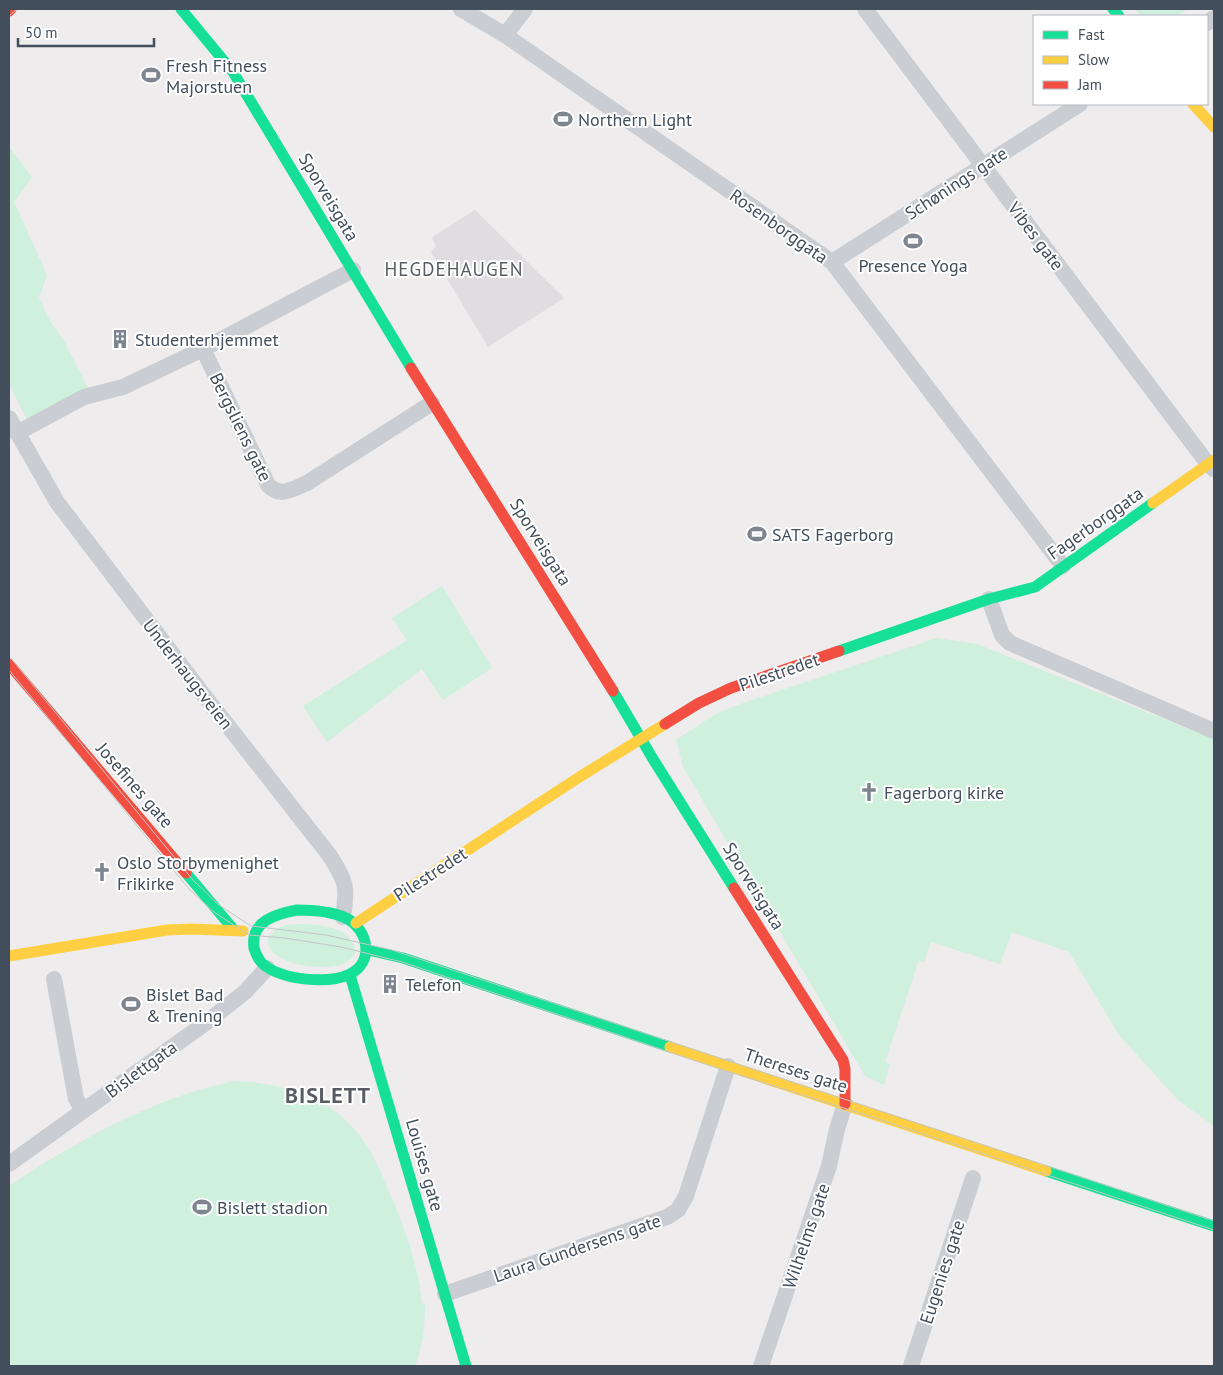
<svg xmlns="http://www.w3.org/2000/svg" width="1223" height="1375" font-family="'PT Sans',sans-serif">
  <style>
    .education { fill: #dfdddf }
    .green { fill: #cef0dd }
    .lines { fill: none; stroke-linecap: round; stroke-linejoin: round }
    .street { stroke: #cacdd1; stroke-width: 16 }
    .fast { stroke: #16e098; stroke-width: 11 }
    .slow { stroke: #ffcf43; stroke-width: 11 }
    .jam { stroke: #f24e42; stroke-width: 11 }
    .tram { stroke: #c4c6c8; stroke-width: 1 }
    .labels { text-anchor: middle; dominant-baseline: central; stroke-width: 4; stroke-linejoin: round; paint-order: stroke }
    .poi-label { font-size: 18px; fill: #424e5b; stroke: #fff; text-anchor: start }
    .street-label { font-size: 18px; fill: #424e5b; stroke: #fff }
    .neighbourhood-label { font-size: 19px; letter-spacing: 1px; fill: #585c62; stroke: #fff }
    .district-label { font-size: 22px; font-weight: bold; letter-spacing: 1px; fill: #585c62; stroke: #fff }
  </style>
  <rect width="100%" height="100%" fill="#eeecec"/>
  <path class="education" d="M475 210 564 298 488 347 431 252 436 246 432 237Z"/>
  <g class="green">
    <path d="M1135 9H1188L1176 16H1140Z"/>
    <path d="M9 147 32 177 14 202 47 275 39 298 50 321 63 339 89 390 28 422 9 383Z"/>
    <path d="M442 586 492 668 443 700 422 669 327 742 303 706 407 640 392 618Z"/>
    <path d="M937 638 977 644 1214 739V1126L1179 1101 1119 1035 1069 952 1012 932 1000 964 931 942 924 962 919 960 885 1062 890 1064 884 1085 865 1076 683 767 676 740 717 713 746 702Z"/>
    <path d="M304 924C322 925 355 928 355 953 352 958 348 961 343 964 324 971 266 966 268 938 277 925 288 924 304 924Z"/>
    <path d="M235 1081C283 1083 333 1097 362 1139 376 1158 384 1180 393 1201 407 1234 418 1267 422 1303L425 1304C425 1326 423 1345 415 1366H9V1186C78 1140 153 1098 235 1081Z"/>
  </g>
  <g class="lines">
    <g class="street">
      <path d="M461 9 505 35 832 262 1063 566"/>
      <path d="M865 9 1208 464 1214 469"/>
      <path d="M1207 23 1214 18"/>
      <path d="M505 35 525 9"/>
      <path d="M832 262 1080 104"/>
      <path d="M353 270 203 349 268 485C281 498 292 489 307 483L432 403"/>
      <path d="M9 418 57 502 203 694 330 856C346 882 348 886 343 917"/>
      <path d="M17 433 84 397 123 387 203 349"/>
      <path d="M989 599 1002 635 1010 643 1214 731"/>
      <path d="M54 979 76 1099 83 1110"/>
      <path d="M9 1164 207 1022 245 992 267 968"/>
      <path d="M445 1294 667 1217 678 1210 686 1196 728 1066"/>
      <path d="M761 1366 829 1166 837 1129 845 1104"/>
      <path d="M911 1366 973 1178"/>
    </g>
    <g class="fast">
      <path d="M181 9 233 72 411 368"/>
      <path d="M1113 9 1119 16"/>
      <path d="M839 651 989 599 1035 587 1153 503"/>
      <path d="M613 691 653 759 734 888"/>
      <path d="M186 873 234 930"/>
      <path d="M297 910C313 910 331 911 346 918 369 930 375 963 348 975 327 984 281 980 263 964 258 960 256 954 254 948 250 921 276 914 297 910Z"/>
      <path d="M368 950 403 958 670 1047"/>
      <path d="M350 975 466 1366"/>
      <path d="M1046 1171 1214 1226"/>
    </g>
    <g class="slow">
      <path d="M1193 104 1214 127"/>
      <path d="M1153 503 1214 460"/>
      <path d="M356 923 581 776 665 724"/>
      <path d="M9 956 167 930 191 929 243 931"/>
      <path d="M670 1047 1046 1171"/>
    </g>
    <g class="jam">
      <path d="M9 11 11 9"/>
      <path d="M411 368 613 691"/>
      <path d="M9 664 186 873"/>
      <path d="M665 724 699 703 731 688 839 651"/>
      <path d="M734 888 843 1060 845 1069V1104"/>
    </g>
    <g class="tram">
      <path d="M9 16 17 9"/>
      <path d="M9 656 193 880 219 905 251 926 326 935 392 950 1214 1221"/>
      <path d="M9 670 189 889 214 912 249 935 285 938 341 947 402 962 711 1066 866 1115 1214 1230"/>
    </g>
  </g>
  <defs>
    <g id="stadium-bare" transform="scale(1.5)"><path d="M0-5a6.5 5 0 1 0 0 10a6.5 5 0 1 0 0-10ZM-3.5-1.8h7v3.6h-7Z" fill="#7e858e" stroke="#fff" stroke-width="2.5" paint-order="stroke"/></g>
    <g id="building-bare" transform="scale(1.5)"><path d="M-4-6H4V6H1V3H-1V6H-4ZM-2.5-4.3h1.7v1.8h-1.7ZM.8-4.3h1.7v1.8H.8ZM-2.5-1h1.7V.8h-1.7ZM.8-1h1.7V.8H.8Z" fill="#7e858e" stroke="#fff" stroke-width="2.5" paint-order="stroke"/></g>
    <g id="church-bare" transform="scale(1.5)"><path d="M-1.2-6h2.4v3.5h3.3v2.4h-3.3V6h-2.4V-.1h-3.3v-2.4h3.3Z" fill="#7e858e" stroke="#fff" stroke-width="2.5" paint-order="stroke"/></g>
  </defs>
  <g fill-rule="evenodd">
    <use href="#stadium-bare" x="151" y="75"/>
    <use href="#stadium-bare" x="563" y="119"/>
    <use href="#stadium-bare" x="913" y="241"/>
    <use href="#building-bare" x="120" y="339"/>
    <use href="#stadium-bare" x="757" y="534"/>
    <use href="#church-bare" x="869" y="792"/>
    <use href="#church-bare" x="102" y="872"/>
    <use href="#building-bare" x="390" y="984"/>
    <use href="#stadium-bare" x="131" y="1004"/>
    <use href="#stadium-bare" x="202" y="1207"/>
  </g>
  <g class="labels">
    <g class="poi-label">
      <text x="166" y="65">Fresh Fitness<tspan x="166" dy="21">Majorstuen</tspan></text>
      <text x="578" y="119">Northern Light</text>
      <text x="913" y="265" text-anchor="middle">Presence Yoga</text>
      <text x="135" y="339">Studenterhjemmet</text>
      <text x="772" y="534">SATS Fagerborg</text>
      <text x="884" y="792">Fagerborg kirke</text>
      <text x="117" y="862">Oslo Storbymenighet<tspan x="117" dy="21">Frikirke</tspan></text>
      <text x="405" y="984">Telefon</text>
      <text x="146" y="994">Bislet Bad<tspan x="146" dy="21">&amp; Trening</tspan></text>
      <text x="217" y="1207">Bislett stadion</text>
    </g>
    <g class="street-label">
      <text transform="translate(956 183) rotate(-33)">Schønings gate</text>
      <text transform="translate(329 197) rotate(59)">Sporveisgata</text>
      <text transform="translate(779 226) rotate(35)">Rosenborggata</text>
      <text transform="translate(1036 236) rotate(53)">Vibes gate</text>
      <text transform="translate(241 427) rotate(64)">Bergsliens gate</text>
      <text transform="translate(1095 523) rotate(-35)">Fagerborggata</text>
      <text transform="translate(541 542) rotate(58)">Sporveisgata</text>
      <text transform="translate(779 672) rotate(-19)">Pilestredet</text>
      <text transform="translate(188 674) rotate(52)">Underhaugsveien</text>
      <text transform="translate(135 785) rotate(49)">Josefines gate</text>
      <text transform="translate(430 874) rotate(-33)">Pilestredet</text>
      <text transform="translate(754 886) rotate(58)">Sporveisgata</text>
      <text transform="translate(141 1069) rotate(-36)">Bislettgata</text>
      <text transform="translate(796 1070) rotate(18)">Thereses gate</text>
      <text transform="translate(425 1165) rotate(74)">Louises gate</text>
      <text transform="translate(806 1236) rotate(-71)">Wilhelms gate</text>
      <text transform="translate(577 1248) rotate(-19)">Laura Gundersens gate</text>
      <text transform="translate(942 1272) rotate(-72)">Eugenies gate</text>
    </g>
    <g class="neighbourhood-label">
      <text x="454" y="269">HEGDEHAUGEN</text>
    </g>
    <g class="district-label">
      <text x="328" y="1095">BISLETT</text>
    </g>
  </g>
  <rect width="1223" height="1375" fill="none" stroke="#424e5b" stroke-width="20"/>
  <rect x="1033" y="15" width="175" height="90" fill="#ffffff" stroke="#b3b8bd"/>
  <rect x="1043" y="31" width="25" height="8" fill="#16e098" stroke="#b3b8bd"/>
  <text x="1078" y="40" font-size="15" fill="#424e5b">Fast</text>
  <rect x="1043" y="56" width="25" height="8" fill="#ffcf43" stroke="#b3b8bd"/>
  <text x="1078" y="65" font-size="15" fill="#424e5b">Slow</text>
  <rect x="1043" y="81" width="25" height="8" fill="#f24e42" stroke="#b3b8bd"/>
  <text x="1078" y="90" font-size="15" fill="#424e5b">Jam</text>
  <path d="M18 38v8h136v-8" fill="none" stroke="#424e5b" stroke-width="2.5"/>
  <text x="25" y="38" font-size="15" fill="#424e5b" stroke="#ffffff" stroke-width="4" paint-order="stroke">50 m</text>
</svg>
